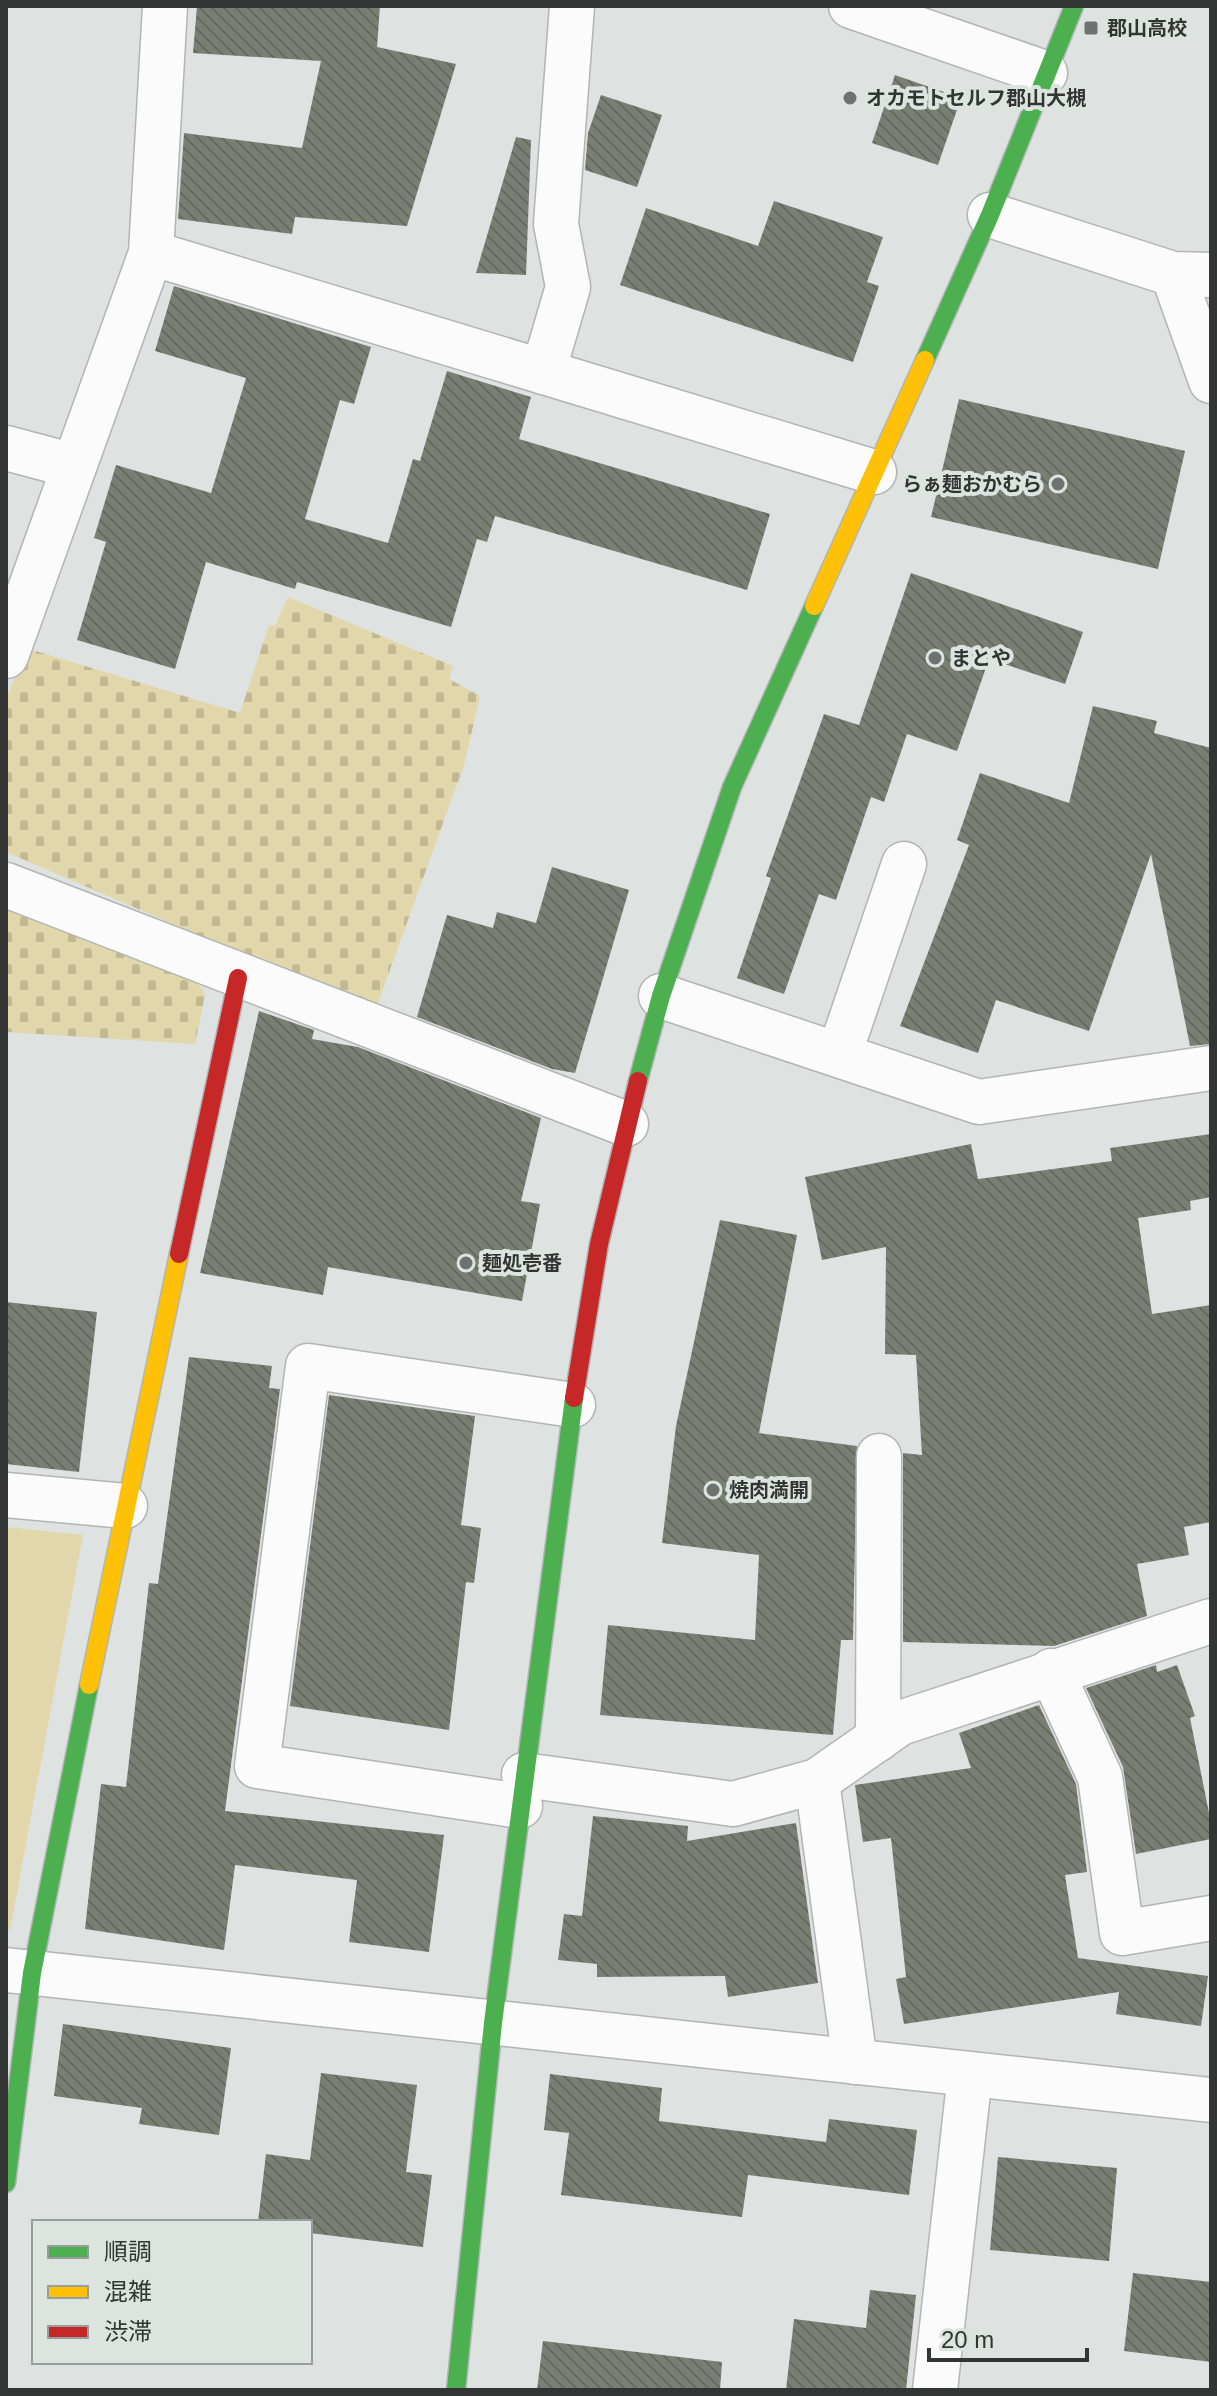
<svg xmlns="http://www.w3.org/2000/svg" width="1217" height="2396" font-family="Helvetica,'Noto Sans JP',sans-serif">
  <style>
    .green { fill: #e1d7aa }
    .cemetery { fill: url(#cemetery-stones) }
    .building { fill: url(#building-back-hatch) }
    .lines { fill: none; stroke-linecap: round; stroke-linejoin: round }
    .street-casing { stroke: #b1b5b3; stroke-width: 47 }
    .fast-casing { stroke: #b1b5b3; stroke-width: 21 }
    .slow-casing { stroke: #b1b5b3; stroke-width: 21 }
    .jam-casing { stroke: #b1b5b3; stroke-width: 21 }
    .street { stroke: #fafbfa; stroke-width: 44 }
    .fast { stroke: #4caf50; stroke-width: 18 }
    .slow { stroke: #ffc107; stroke-width: 18 }
    .jam { stroke: #c62828; stroke-width: 18 }
    .poi-dot { fill: #6e7270; stroke: #dce4e0; stroke-width: 3 }
    .labels { text-anchor: middle; dominant-baseline: central; stroke-width: 8; stroke-linejoin: round; paint-order: stroke }
    .poi-label { font-size: 20px; font-weight: bold; fill: #323533; stroke: #dce4e0; text-anchor: start }
  </style>
  <defs>
    <pattern id="cemetery-stones" width="16" height="16" patternUnits="userSpaceOnUse" patternTransform="scale(2)"><rect width="16" height="16" fill="#e1d7aa"/><path d="M2 7V4a2 2 0 0 1 4 0v3zM10 15v-3a2 2 0 0 1 4 0v3z" fill="#c2b993"/></pattern>
    <pattern id="building-back-hatch" width="6" height="6" patternUnits="userSpaceOnUse" patternTransform="scale(2)"><rect width="6" height="6" fill="#798073"/><path d="M-1 5l2 2M0 0l6 6M5-1l2 2" fill="none" stroke="#646a5f"/></pattern>
  </defs>
  <rect width="100%" height="100%" fill="#dee2e0"/>
  <path class="green" d="M6 1527 83 1535 10 1930 6 1929Z"/>
  <g class="cemetery">
    <path d="M288 597 453 666 449 679 480 696 464 765 375 1011 6 852V700L26 648 240 713 269 625 275 626Z"/>
    <path d="M6 910 193 974 205 995 195 1044 6 1032Z"/>
  </g>
  <g class="building">
    <path d="M197 6H380L377 47 456 64 407 226 295 217 292 234 178 219 184 133 302 148 321 61 193 53Z"/>
    <path d="M895 75 961 98 938 165 872 143Z"/>
    <path d="M601 95 662 115 637 187 585 170 588 133Z"/>
    <path d="M516 137 531 140 526 275 476 273Z"/>
    <path d="M774 201 883 237 867 282 879 286 853 362 620 285 646 208 758 246Z"/>
    <path d="M174 286 371 347 354 404 340 400 305 519 388 543 413 459 420 461 447 371 531 397 519 439 770 514 747 590 495 516 487 542 477 539 451 627 297 582 295 589 206 562 175 669 77 640 106 542 94 538 116 465 211 493 246 378 155 351Z"/>
    <path d="M959 399 1185 451 1158 569 931 517Z"/>
    <path d="M911 573 1083 632 1065 684 989 659 957 751 907 734 884 802 871 797 836 900 819 894 784 994 737 978 771 878 766 876 824 714 859 725Z"/>
    <path d="M1093 706 1157 721 1154 733 1211 748V1044L1190 1046 1151 854 1089 1031 996 1000 978 1053 900 1026 969 845 957 840 980 773 1069 803Z"/>
    <path d="M552 867 629 890 575 1073 552 1069 417 1017 447 915 493 928 497 912 536 923Z"/>
    <path d="M259 1011 314 1030 312 1039 358 1047 541 1118 521 1201 540 1204 522 1301 328 1267 323 1295 200 1273Z"/>
    <path d="M1211 1134V1197L1190 1201 1191 1210 1138 1218 1152 1314 1211 1305V1522L1184 1527 1189 1555 1137 1564 1147 1616 1054 1646 903 1642V1453L922 1455 916 1355 885 1354 886 1247 822 1260 805 1177 971 1144 978 1179 1112 1161 1110 1148Z"/>
    <path d="M720 1220 797 1235 759 1433 857 1446 853 1640H841L833 1735 600 1715 608 1625 755 1640 759 1555 662 1543 676 1426Z"/>
    <path d="M6 1302 97 1312 79 1472 6 1464Z"/>
    <path d="M189 1357 272 1366 269 1388 280 1389 225 1811 444 1835 429 1952 349 1942 357 1880 235 1865 224 1950 85 1929 101 1784 126 1787 149 1583 158 1584Z"/>
    <path d="M329 1395 475 1416 461 1525 481 1528 474 1583 466 1582 449 1730 290 1706Z"/>
    <path d="M1156 1665 1157 1672 1177 1665 1195 1716 1190 1718 1211 1823V1839L1136 1854 1123 1767 1086 1688Z"/>
    <path d="M1039 1705 1076 1784 1087 1872 1065 1875 1078 1958 1208 1976 1201 2026 1116 2014 1119 1992 904 2024 896 1979 906 1977 891 1838 863 1842 855 1785 971 1768 959 1733Z"/>
    <path d="M593 1816 688 1826 687 1841 796 1823 818 1983 728 1997 725 1976 597 1977V1964L558 1960 564 1914 582 1916Z"/>
    <path d="M63 2024 231 2048 219 2135 139 2124 142 2108 54 2096Z"/>
    <path d="M321 2073 417 2085 406 2172 432 2175 423 2247 310 2233V2222H258L266 2154 310 2160Z"/>
    <path d="M550 2074 662 2088 659 2121 826 2142 829 2119 917 2130 909 2195 748 2175 742 2217 561 2195 569 2133 544 2130Z"/>
    <path d="M998 2157 1117 2168 1109 2261 990 2250Z"/>
    <path d="M1133 2273 1211 2282V2362L1124 2351Z"/>
    <path d="M870 2290 916 2295 906 2390H786L794 2319 866 2328Z"/>
    <path d="M543 2341 722 2362 720 2390H537Z"/>
  </g>
  <g class="lines">
    <g class="street-casing">
      <g id="street">
        <path d="M851 6 1045 73"/>
        <path d="M990 215 1173 274 1211 275"/>
        <path d="M151 253 874 472"/>
        <path d="M1173 274 1211 381"/>
        <path d="M543 372 568 287 556 224 572 6"/>
        <path d="M6 448 74 466"/>
        <path d="M6 656 151 253 165 6"/>
        <path d="M6 885 626 1124"/>
        <path d="M661 996 979 1102 1211 1068"/>
        <path d="M839 1055 904 864"/>
        <path d="M6 1495 125 1506"/>
        <path d="M1051 1671 1100 1777 1122 1933 1211 1918"/>
        <path d="M878 1739 879 1456"/>
        <path d="M524 1775 733 1804 817 1781 900 1723 1211 1621"/>
        <path d="M817 1781 855 2062"/>
        <path d="M520 1806 257 1766 308 1366 573 1405"/>
        <path d="M6 1970 1211 2100"/>
        <path d="M935 2390 970 2074"/>
      </g>
    </g>
    <g class="fast-casing">
      <g id="fast">
        <path d="M925 360 990 215 1074 6"/>
        <path d="M638 1081 661 996 732 787 814 606"/>
        <path d="M6 2183 32 1973 89 1685"/>
        <path d="M456 2390 493 2023 574 1398"/>
      </g>
    </g>
    <g class="slow-casing">
      <g id="slow">
        <path d="M814 606 925 360"/>
        <path d="M89 1685 179 1254"/>
      </g>
    </g>
    <g class="jam-casing">
      <g id="jam">
        <path d="M179 1254 238 978"/>
        <path d="M574 1398 599 1244 638 1081"/>
      </g>
    </g>
    <use href="#street" class="street"/>
    <use href="#fast" class="fast"/>
    <use href="#slow" class="slow"/>
    <use href="#jam" class="jam"/>
  </g>
  <g class="poi-dot">
    <rect x="1083" y="20" width="16" height="16" rx="4"/>
    <circle cx="850" cy="98" r="8"/>
    <circle cx="1058" cy="484" r="8"/>
    <circle cx="935" cy="658" r="8"/>
    <circle cx="466" cy="1263" r="8"/>
    <circle cx="713" cy="1490" r="8"/>
  </g>
  <g class="labels">
    <g class="poi-label">
      <text x="1107" y="28">郡山高校</text>
      <text x="866" y="98">オカモトセルフ郡山大槻</text>
      <text x="1042" y="484" text-anchor="end">らぁ麺おかむら</text>
      <text x="951" y="658">まとや</text>
      <text x="482" y="1263">麺処壱番</text>
      <text x="729" y="1490">焼肉満開</text>
    </g>
  </g>
  <rect width="1217" height="2396" fill="none" stroke="#323533" stroke-width="16"/>
  <rect x="32" y="2220" width="280" height="144" fill="#dce4e0" stroke="#989e9b" stroke-width="2"/>
  <rect x="48" y="2246" width="40" height="12" fill="#4caf50" stroke="#989e9b" stroke-width="2"/>
  <text x="104" y="2260" font-size="24" fill="#323533">順調</text>
  <rect x="48" y="2286" width="40" height="12" fill="#ffc107" stroke="#989e9b" stroke-width="2"/>
  <text x="104" y="2300" font-size="24" fill="#323533">混雑</text>
  <rect x="48" y="2326" width="40" height="12" fill="#c62828" stroke="#989e9b" stroke-width="2"/>
  <text x="104" y="2340" font-size="24" fill="#323533">渋滞</text>
  <path d="M929 2348v12h158v-12" fill="none" stroke="#323533" stroke-width="4"/>
  <text x="941" y="2348" font-size="24" fill="#323533" stroke="#dce4e0" stroke-width="6" paint-order="stroke">20 m</text>
</svg>
